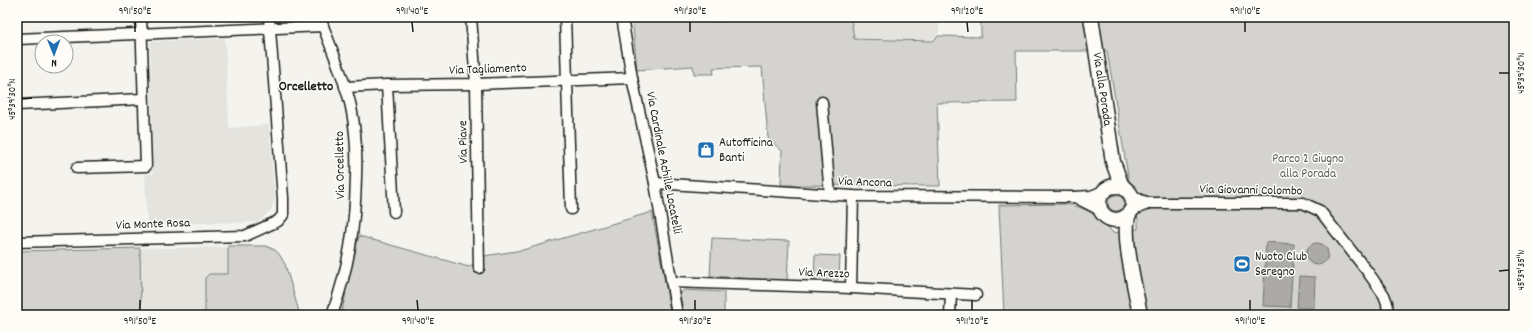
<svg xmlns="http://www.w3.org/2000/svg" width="1531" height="332" font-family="Dekko,sans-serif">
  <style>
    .built { fill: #e4e3de }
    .green { fill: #d4d3cf; stroke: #787876 }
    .water { fill: #abaaa6; stroke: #72716f }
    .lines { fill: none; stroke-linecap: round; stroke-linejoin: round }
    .street-casing { stroke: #1c1c1c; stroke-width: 13 }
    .secondary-casing { stroke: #1c1c1c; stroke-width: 17 }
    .street { stroke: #fdfcf7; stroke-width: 10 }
    .secondary { stroke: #fdfcf7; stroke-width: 14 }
    .ticks { fill: none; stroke: #1c1c1c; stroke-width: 1.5 }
    .labels { text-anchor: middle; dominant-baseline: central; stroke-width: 3; stroke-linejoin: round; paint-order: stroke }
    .street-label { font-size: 13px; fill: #1c1c1c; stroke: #fdfcf7 }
    .poi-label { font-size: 13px; fill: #1c1c1c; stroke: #fdfcf7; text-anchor: start }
    .park-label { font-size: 13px; fill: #5c5c5b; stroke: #fdfcf7 }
    .neighbourhood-label { font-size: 14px; font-weight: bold; fill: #1c1c1c; stroke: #fdfcf7 }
    .neatline { fill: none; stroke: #1c1c1c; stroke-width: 1.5 }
    .ticks-label { font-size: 10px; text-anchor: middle; fill: #1c1c1c }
  </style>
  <rect width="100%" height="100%" fill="#f4f3ee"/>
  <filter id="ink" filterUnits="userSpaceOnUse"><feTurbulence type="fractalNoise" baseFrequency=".025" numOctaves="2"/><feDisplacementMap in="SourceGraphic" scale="8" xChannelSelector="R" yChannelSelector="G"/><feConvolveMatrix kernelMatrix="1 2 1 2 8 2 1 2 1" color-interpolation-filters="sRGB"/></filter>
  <g filter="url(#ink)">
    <g class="built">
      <path d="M852 17H939V33L933 40 854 38Z"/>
      <path d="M225 38 229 128 269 125 275 198 271 210 258 222 147 224 145 174H153L150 42Z"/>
      <path d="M232 247 226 315H140L95 260 96 249Z"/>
    </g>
    <g class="green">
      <path d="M632 17H712V22L788 17H851L854 39 933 41 938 36 981 37V17H1514V315H1004L999 205 1065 204C1086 207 1100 216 1113 233L1138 229V220L1129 182 1107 51H1016L1017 102 937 103 940 186 781 185 782 151 768 138 762 67 713 68 714 74H694L693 66 637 70Z"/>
      <circle cx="1116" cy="203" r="8"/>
      <path d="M652 212 671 315H341L346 293 344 292 359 236 469 267 484 256 523 250Z"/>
      <path d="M712 238 789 241 787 281 710 276Z"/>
      <path d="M228 246H266L275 250 279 254 285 264 300 315H205V278L209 274H228Z"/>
      <path d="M140 248 141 315H17V251Z"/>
      <path d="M815 255 840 256 839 278 834 283 814 282Z"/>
      <path d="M684 290 724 292V315H684L680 294Z"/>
    </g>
    <g class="water">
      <path d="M1266 242 1294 244 1290 307 1263 306Z"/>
      <circle cx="1317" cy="254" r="11"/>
      <path d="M1299 276 1315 277 1314 308H1297Z"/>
    </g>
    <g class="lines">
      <g class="street-casing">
        <g id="street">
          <path d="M319 17 323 26C333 53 345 80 351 107 356 131 357 154 356 177 355 229 349 266 332 315"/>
          <path d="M471 17 476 84 479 268"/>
          <path d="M565 17 571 209"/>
          <path d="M622 17 632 78 655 183 677 315"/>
          <path d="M17 39 323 26"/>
          <path d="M387 85 394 212"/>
          <path d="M345 87 387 85 476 84 632 78"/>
          <path d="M822 102 830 195"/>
          <path d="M17 105 143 99"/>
          <path d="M77 168 146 166 141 17"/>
          <path d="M655 183 853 196 1073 197 1091 196 1104 191"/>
          <path d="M1130 193 1140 200 1150 203"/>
          <path d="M1075 197 1102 211"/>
          <path d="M1129 213 1140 207 1150 203H1303L1320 211 1367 271 1384 295 1387 303 1388 315"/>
          <path d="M17 242 245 236 278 221 283 215V198L269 17"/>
          <path d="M671 282 851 288 976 295"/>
          <path d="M851 288 853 196"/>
          <path d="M950 315 951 294"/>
        </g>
      </g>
      <g class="secondary-casing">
        <g id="secondary">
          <path id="s1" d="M1091 17 1113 162 1121 184 1126 190"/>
          <circle cx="1116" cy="203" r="17"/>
          <path d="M1129 213C1121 235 1136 290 1140 315"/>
        </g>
      </g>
      <use href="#street" class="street"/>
      <use href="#secondary" class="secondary"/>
    </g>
  </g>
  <path class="ticks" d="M135 22V32M412 22 413 32M690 22V32M967 22 968 32M1245 22V32M1499 73H1509M22 99 32 98M1499 271 1509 270M140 300V310M417 300 418 310M695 300V310M972 300V310M1250 300V310"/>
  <defs>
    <g id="shop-square" transform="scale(0.9)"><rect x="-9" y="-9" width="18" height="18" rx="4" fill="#1f6fb2" stroke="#fdfcf7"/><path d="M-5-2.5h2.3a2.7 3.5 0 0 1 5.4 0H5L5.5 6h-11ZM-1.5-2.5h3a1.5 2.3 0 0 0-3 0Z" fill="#fff"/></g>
    <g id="stadium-square" transform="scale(0.9)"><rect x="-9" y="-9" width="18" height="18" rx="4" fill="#1f6fb2" stroke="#fdfcf7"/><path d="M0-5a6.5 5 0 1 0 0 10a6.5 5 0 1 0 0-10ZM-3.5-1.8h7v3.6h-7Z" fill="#fff"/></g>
  </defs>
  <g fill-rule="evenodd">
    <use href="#shop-square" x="706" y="150"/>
    <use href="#stadium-square" x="1242" y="264"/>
  </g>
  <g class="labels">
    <g class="street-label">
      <text transform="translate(488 70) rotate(-2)">Via Tagliamento</text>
      <text stroke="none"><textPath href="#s1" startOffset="73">Via alla Porada</textPath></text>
      <text transform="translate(464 142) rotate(-91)">Via Piave</text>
      <text transform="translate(663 163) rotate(79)">Via Cardinale Achille Locatelli</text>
      <text transform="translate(341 165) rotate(-91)">Via Orcelletto</text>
      <text transform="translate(865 183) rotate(2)">Via Ancona</text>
      <text transform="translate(1251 191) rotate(1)">Via Giovanni Colombo</text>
      <text transform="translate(153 225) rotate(-2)">Via Monte Rosa</text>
      <text transform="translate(824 274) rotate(2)">Via Arezzo</text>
    </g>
    <g class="poi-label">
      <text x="719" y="143">Autofficina<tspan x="719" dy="15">Banti</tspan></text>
      <text x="1255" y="257">Nuoto Club<tspan x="1255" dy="15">Seregno</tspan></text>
    </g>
    <g class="park-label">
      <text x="1308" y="159">Parco 2 Giugno<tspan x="1308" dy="15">alla Porada</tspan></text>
    </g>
    <g class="neighbourhood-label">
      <text x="306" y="87">Orcelletto</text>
    </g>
  </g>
  <rect width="1531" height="332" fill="none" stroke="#fdfcf7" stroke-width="44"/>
  <g transform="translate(54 54) rotate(179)"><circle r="19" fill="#fdfcf7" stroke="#a3a29f"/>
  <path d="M0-3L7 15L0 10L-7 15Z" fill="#1f6fb2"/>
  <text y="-6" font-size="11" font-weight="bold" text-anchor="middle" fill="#1c1c1c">N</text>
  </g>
  <rect x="22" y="22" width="1487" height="288" class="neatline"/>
  <g class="ticks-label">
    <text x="135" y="14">9°11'50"E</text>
    <text x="412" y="14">9°11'40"E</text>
    <text x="690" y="14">9°11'30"E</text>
    <text x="967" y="14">9°11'20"E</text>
    <text x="1245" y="14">9°11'10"E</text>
    <text transform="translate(1520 73) rotate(-90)" y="4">45°39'30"N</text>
    <text transform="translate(11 99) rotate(-90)" y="4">45°39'30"N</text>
    <text transform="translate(1520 270) rotate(-90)" y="4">45°39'35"N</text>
    <text x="140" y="324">9°11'50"E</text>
    <text x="418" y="324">9°11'40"E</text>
    <text x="695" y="324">9°11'30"E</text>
    <text x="972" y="324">9°11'20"E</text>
    <text x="1250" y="324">9°11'10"E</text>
  </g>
</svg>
